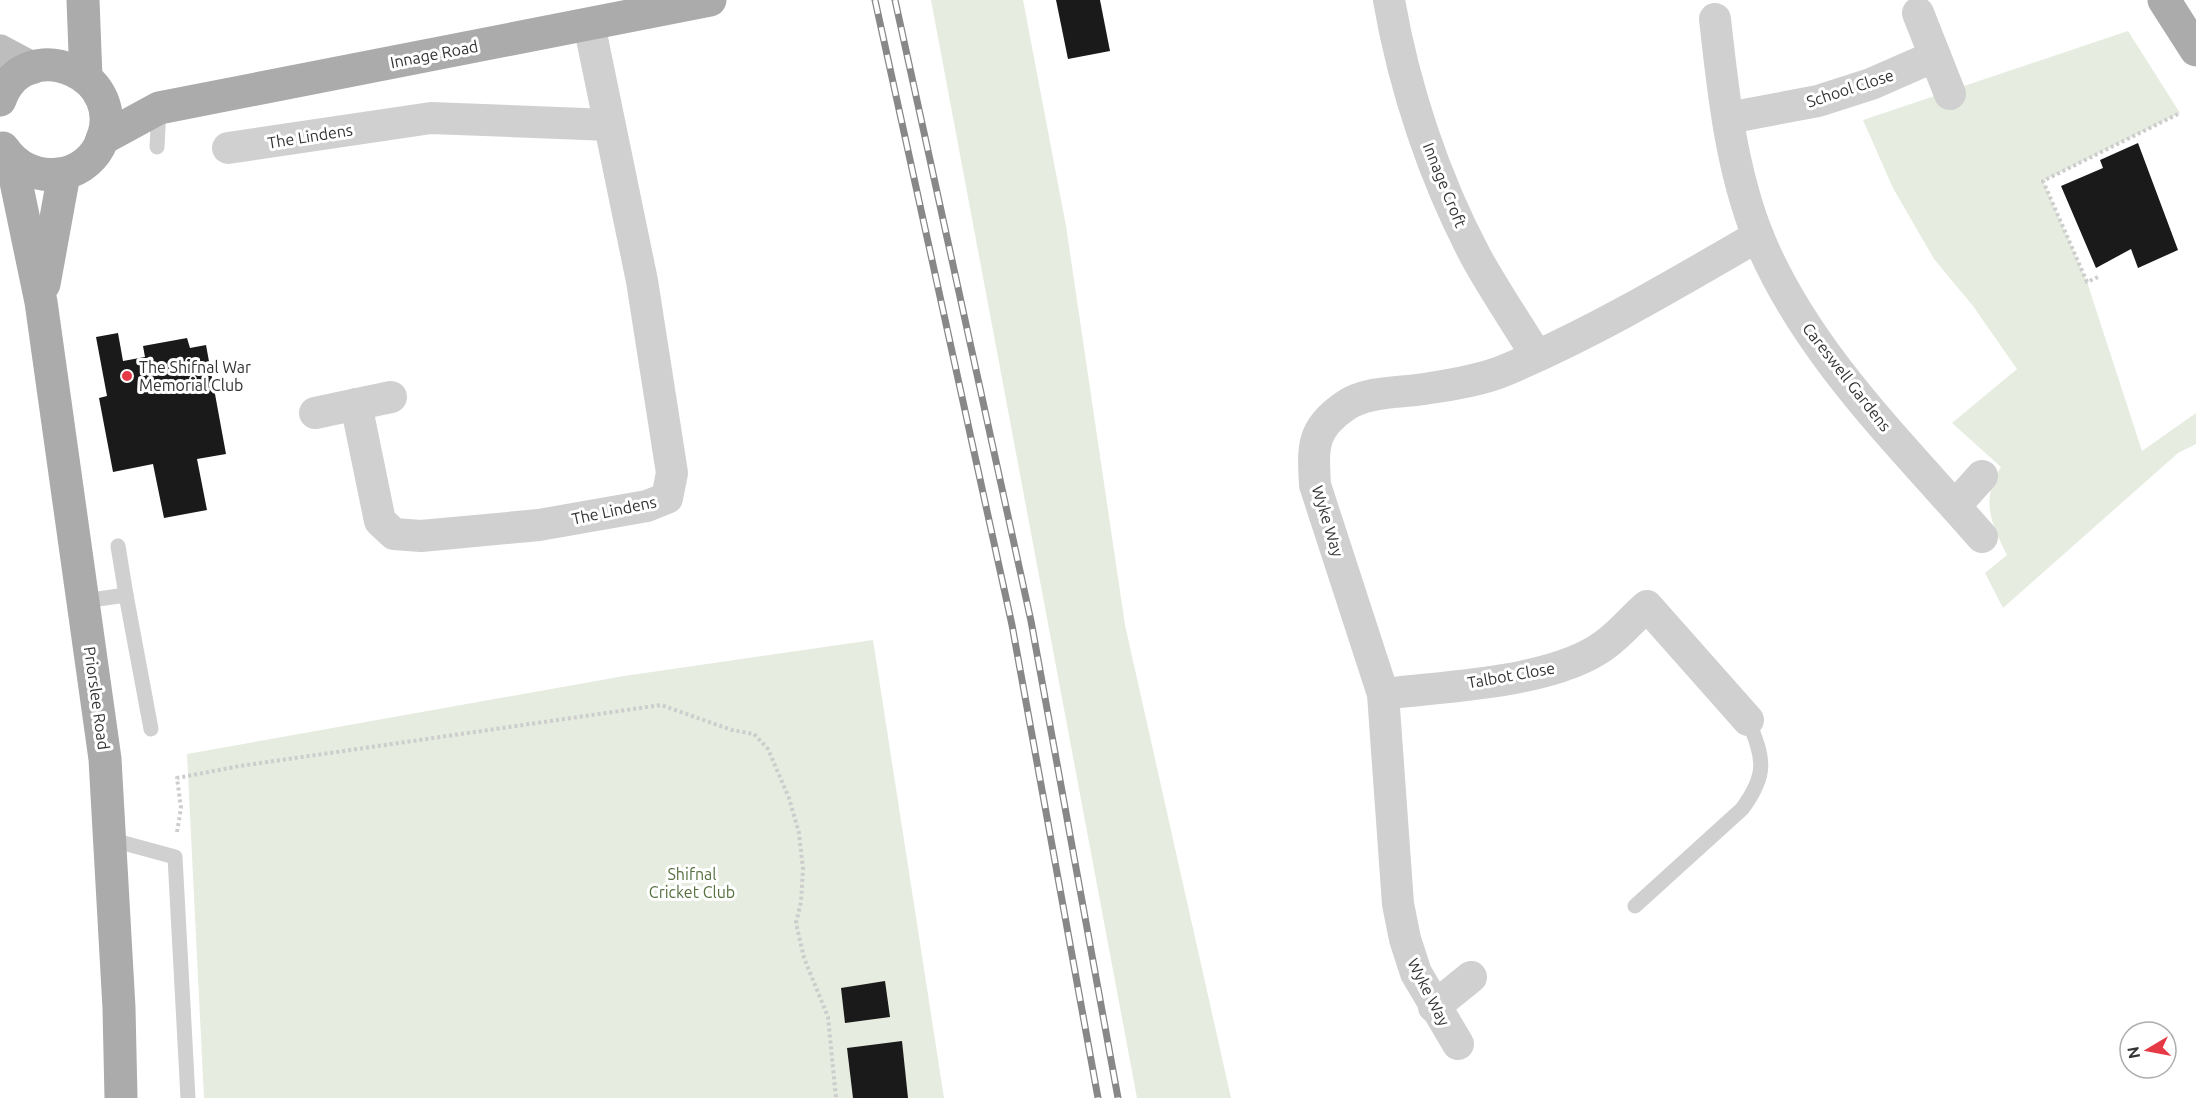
<svg xmlns="http://www.w3.org/2000/svg" width="2196" height="1098" font-family="Ubuntu,sans-serif">
  <style>
    .green { fill: #e6ecdf }
    .building { fill: #1a1a1a }
    .lines { fill: none; stroke-linecap: round; stroke-linejoin: round }
    .path { stroke: #cdcdcd; stroke-width: 4; stroke-dasharray: 3 3; stroke-linecap: butt }
    .lane { stroke: #d0d0d0; stroke-width: 15 }
    .street { stroke: #d0d0d0; stroke-width: 32 }
    .secondary { stroke: #bdbdbd; stroke-width: 33 }
    .primary { stroke: #ababab; stroke-width: 33 }
    .rail-casing { stroke: #888; stroke-width: 7 }
    .rail { stroke: #fff; stroke-width: 4.5; stroke-dasharray: 14; stroke-linecap: butt }
    .poi-dot { fill: #e63946; stroke: #fff; stroke-width: 2 }
    .labels { text-anchor: middle; dominant-baseline: central; stroke-width: 6; stroke-linejoin: round; paint-order: stroke }
    .street-label { font-size: 16px; fill: #333; stroke: #fff }
    .poi-label { font-size: 16px; fill: #333; stroke: #fff; text-anchor: start }
    .park-label { font-size: 16px; fill: #56703f; stroke: #fff }
  </style>
  <rect width="100%" height="100%" fill="#fff"/>
  <g class="green">
    <path d="M931 0H1023L1066 226 1125 625 1231 1098H1137Z"/>
    <path d="M2128 31 2180 113 2043 181 2087 282 2142 451 2196 413V444L2178 453 2003 608 1985 573 2007 555C1991 523 1980 500 2001 467L1952 423 2017 369 1973 306 1934 259 1893 188 1863 120Z"/>
    <path d="M873 640 944 1098H204L187 754 624 676Z"/>
  </g>
  <g class="building">
    <path d="M1056 0H1100L1110 51 1068 59Z"/>
    <path d="M2138 143 2178 250 2138 268 2131 249 2096 268 2061 186 2103 168 2100 160Z"/>
    <path d="M118 333 123 361 145 357 143 346 187 338 190 348 206 345 226 454 197 459 207 510 164 518 153 464 113 472 99 398 107 396 96 337Z"/>
    <path d="M885 981 890 1017 845 1023 841 988Z"/>
    <path d="M902 1041 908 1098H853L847 1048Z"/>
  </g>
  <g class="lines">
    <g class="path">
      <path d="M2098 277 2087 282 2043 181 2180 113"/>
      <path d="M177 832 181 808 177 778 240 766 661 705 732 730 754 734 768 749 789 798 799 833 803 869 801 902 796 923 804 958 828 1017 836 1098"/>
    </g>
    <g class="lane">
      <path d="M157 147 159 108"/>
      <path d="M118 546 126 595"/>
      <path d="M84 601 126 595 151 729"/>
      <path d="M109 839 175 857 188 1098"/>
      <path d="M1635 906 1742 809C1768 774 1764 759 1748 720"/>
    </g>
    <g class="street">
      <path d="M1389 0C1404 87 1434 178 1476 257 1494 290 1516 322 1536 355"/>
      <path d="M1918 13 1950 94"/>
      <path d="M1715 19C1723 92 1731 168 1758 236 1805 352 1901 444 1982 537"/>
      <path d="M1728 118 1818 101 1871 84 1935 56"/>
      <path d="M228 148 431 118 609 125"/>
      <path d="M356 404 380 521 394 534 421 536 539 525 647 506 667 498 672 473 642 281 589 24"/>
      <path d="M315 413 391 397"/>
      <path d="M1955 506 1982 476"/>
      <path d="M1383 694C1447 686 1555 683 1606 644 1621 633 1633 618 1647 606L1748 720"/>
      <path d="M1434 1007 1471 977"/>
      <path d="M1458 1044 1416 973 1405 939 1398 904 1383 694 1315 485C1313 448 1311 429 1345 406 1366 391 1399 393 1424 389 1452 385 1483 380 1508 369 1595 332 1677 283 1758 236"/>
    </g>
    <path class="secondary" d="M0 51 32 68"/>
    <g class="primary">
      <path d="M83 0 86 78"/>
      <path d="M2164 0 2196 50"/>
      <path d="M0 100C24 30 135 75 99 147 91 162 75 173 58 174 36 177 16 167 3 148"/>
      <path d="M102 139 159 108 710 0"/>
      <path d="M11 158 41 302 105 759 119 1008 121 1098"/>
      <path d="M44 284 64 174"/>
    </g>
    <g class="rail-casing">
      <g id="rail">
        <path d="M875 0 1012 625 1098 1098"/>
        <path d="M895 0 1031 621 1118 1098"/>
      </g>
    </g>
    <use href="#rail" class="rail"/>
  </g>
  <circle class="poi-dot" cx="127" cy="376" r="6"/>
  <g class="labels">
    <g class="street-label">
      <text transform="translate(434 54) rotate(-11)">Innage Road</text>
      <text transform="translate(1850 88) rotate(-18)">School Close</text>
      <text transform="translate(310 136) rotate(-9)">The Lindens</text>
      <text transform="translate(1445 185) rotate(68)">Innage Croft</text>
      <text transform="translate(1847 377) rotate(52)">Careswell Gardens</text>
      <text transform="translate(614 510) rotate(-12)">The Lindens</text>
      <text transform="translate(1328 521) rotate(73)">Wyke Way</text>
      <text transform="translate(1511 675) rotate(-10)">Talbot Close</text>
      <text transform="translate(97 698) rotate(82)">Priorslee Road</text>
      <text transform="translate(1429 992) rotate(63)">Wyke Way</text>
    </g>
    <g class="poi-label">
      <text x="139" y="367">The Shifnal War<tspan x="139" dy="18">Memorial Club</tspan></text>
    </g>
    <g class="park-label">
      <text x="692" y="874">Shifnal<tspan x="692" dy="18">Cricket Club</tspan></text>
    </g>
  </g>
  <g transform="translate(2148 1050) rotate(260)"><circle r="28" fill="#ffffff" stroke="#adadad" stroke-width="1.5"/>
  <path d="M0-4.5L10 22L0 15L-10 22Z" fill="#e63946"/>
  <text y="-9" font-size="16" font-weight="bold" text-anchor="middle" fill="#333333">N</text>
  </g>
</svg>
